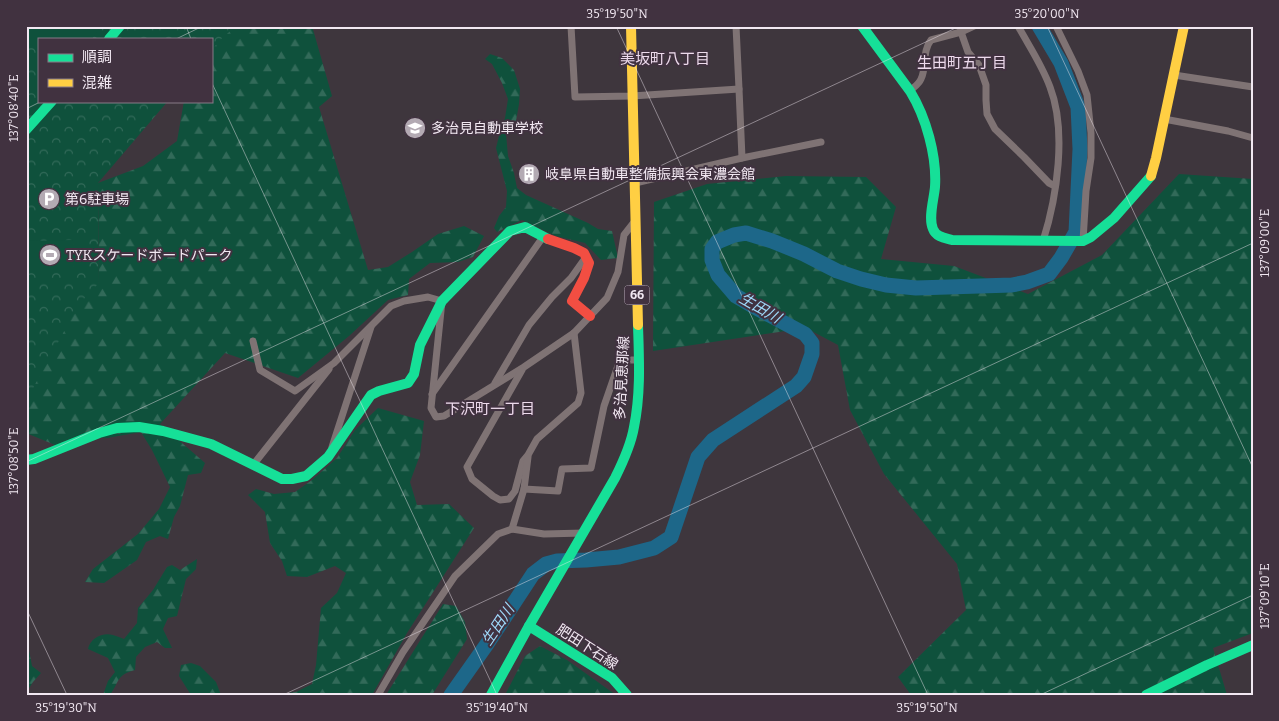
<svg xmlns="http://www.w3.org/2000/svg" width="1279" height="721" font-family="Bitter,'Noto Sans JP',serif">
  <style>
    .forest { fill: url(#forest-firs) }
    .park { fill: url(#park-crowns) }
    .garden { fill: #0f513c }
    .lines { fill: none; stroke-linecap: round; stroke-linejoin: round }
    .river { stroke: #1d6789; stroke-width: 15 }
    .street { stroke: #7f7374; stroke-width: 7 }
    .fast { stroke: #16e098; stroke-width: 10 }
    .slow { stroke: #ffcf43; stroke-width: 10 }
    .jam { stroke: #f24e42; stroke-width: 10 }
    .ticks { fill: none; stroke: #f2e8f2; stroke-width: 1; stroke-opacity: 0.45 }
    .labels { text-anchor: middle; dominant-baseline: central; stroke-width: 4; stroke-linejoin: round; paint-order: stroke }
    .shield { fill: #413240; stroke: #bdb1bd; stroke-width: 1 }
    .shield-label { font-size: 12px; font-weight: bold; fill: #f2e8f2 }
    .poi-label { font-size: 14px; fill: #f2e8f2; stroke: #413240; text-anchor: start }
    .street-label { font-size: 14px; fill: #f2e8f2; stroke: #413240 }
    .neighbourhood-label { font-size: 15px; fill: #eddaec; stroke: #413240 }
    .water-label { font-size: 15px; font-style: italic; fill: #9ed8f8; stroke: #413240 }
    .neatline { fill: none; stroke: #f2e8f2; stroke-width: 2 }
    .ticks-label { font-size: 12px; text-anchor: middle; fill: #f2e8f2 }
  </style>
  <defs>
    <pattern id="forest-firs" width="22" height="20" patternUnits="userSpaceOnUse" patternTransform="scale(1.25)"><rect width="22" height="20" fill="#0f513c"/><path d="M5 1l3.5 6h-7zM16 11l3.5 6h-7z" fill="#326a59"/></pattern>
    <pattern id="park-crowns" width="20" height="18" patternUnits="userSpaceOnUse" patternTransform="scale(1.25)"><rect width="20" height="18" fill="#0f513c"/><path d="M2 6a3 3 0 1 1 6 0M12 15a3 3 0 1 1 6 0" fill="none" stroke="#326a59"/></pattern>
  </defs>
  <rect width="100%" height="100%" fill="#3e363d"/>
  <g class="forest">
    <path d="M182 26H312L332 96 319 107 368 270 388 267 412 252 438 234 464 226 484 236 473 257 458 262 430 263 409 279 408 295 388 300 349 336 298 378 225 353 160 424 205 463 201 473 188 475 180 506 174 517 168 539 160 536 146 542 137 560 104 583 85 582 93 569 138 534 159 509 170 487 152 450 141 432 107 438 85 436 60 447 26 433V305L99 283 98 183 143 166 177 141 184 101H211V39Z"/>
    <path d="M490 54 502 58 514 70 520 89 519 104 516 121 506 134 508 156 514 173 517 188 526 195 588 223 598 229 612 231 618 258 601 260 585 243 556 236 522 220 497 232 494 228 499 216 506 207 507 191 496 148 500 132 505 118 508 99 502 83 492 64 485 59Z"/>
    <path d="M1179 174 1253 179V633L1213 648 1227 695H911L898 677 966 610 957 564 884 474 850 410 838 345 806 328 653 351 654 202 707 184 786 176 866 177 896 207 881 259 954 266 1028 294 1102 255Z"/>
    <path d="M378 408 424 421 420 455 410 482 417 505 449 504 474 528 407 633 372 695H274L296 692 312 684 316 665 321 608 337 593 346 573 335 566 307 577 287 576 282 561 270 543 265 512 248 495 256 489 274 494 295 492 312 480 337 458 355 430Z"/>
    <path d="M197 559 196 569 186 579 177 616 168 618 163 629 172 648H165L157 642 145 647 136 657 135 670C116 675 120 681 110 695H103L108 681 115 672 108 658 88 649C90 638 103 632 113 635 117 636 121 638 124 639L137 623 138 608 153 590 167 567 172 565 180 570Z"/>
    <path d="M443 604 456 606 465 622 467 639 432 695H386Z"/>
    <path d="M540 646 567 660 616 695H505L525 656Z"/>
    <path d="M26 647 29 650 32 666 41 673 33 682 26 693Z"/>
    <path d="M191 663 200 666 216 682 221 695H191L179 676 181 665Z"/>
  </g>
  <path class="park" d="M26 26H236L220 40 211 51V39H39V101H168L98 183 99 283 79 304 26 401Z"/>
  <g class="garden">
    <path d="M26 26H101L92 39H39V51L26 40Z"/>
    <path d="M73 240V270H26V241Z"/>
  </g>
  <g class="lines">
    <path class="river" d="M451 695 487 644 533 574 546 564 557 561 586 560 619 557 654 548 671 537 698 457 713 440 796 386 804 377 812 354V343L805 334 760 310 736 296 718 275 712 260V249L717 242 734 235 746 233 772 241 804 254 837 271 861 279 886 285 916 288 1012 285 1027 282 1049 274 1061 258 1076 232 1080 149 1078 107 1061 63 1039 26"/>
    <g class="street">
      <path d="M571 26 575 97 632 96 739 89 736 26"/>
      <path d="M960 26 961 32 968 52 979 65 986 85V100L987 114 995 129 1024 157 1049 183 1055 186"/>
      <path d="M1018 26C1029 46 1042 65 1050 87 1067 131 1057 197 1043 241"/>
      <path d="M1056 26 1078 71 1087 95 1091 133V158L1086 191 1083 241"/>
      <path d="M1174 75 1253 87"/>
      <path d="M739 89 742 158"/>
      <path d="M910 91C914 87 919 84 921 79 927 67 922 51 931 40L961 32 974 26"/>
      <path d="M1164 119 1228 131 1253 138"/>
      <path d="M635 183 742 158 821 142"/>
      <path d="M253 341 260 370 295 391 334 363 391 306 404 301 428 297 442 301 431 408 436 417 444 416 524 367 574 333 590 316 607 298 618 272 624 235 635 221"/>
      <path d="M522 370 467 467 472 479 493 496 500 500 509 499 515 491 523 461 528 455 537 439 578 403 581 393 574 333"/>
      <path d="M495 383 529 325 552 297 571 278 586 257"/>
      <path d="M432 394 543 237"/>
      <path d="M332 447 371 327"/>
      <path d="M253 465 329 369"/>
      <path d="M524 489 558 491 562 469 591 468 604 406 620 360H639"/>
      <path d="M512 529 524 489 528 457"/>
      <path d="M378 695 403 652 455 576 498 534 512 529 544 534 584 533"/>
    </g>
    <g class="fast">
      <path d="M862 26 910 91C926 117 937 156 935 187 934 199 928 218 933 229 936 237 945 238 952 240L1083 241 1091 237 1114 218 1151 176"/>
      <path d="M109 39 120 26"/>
      <path d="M26 130 52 101"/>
      <path d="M26 460 34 459 99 433 117 428 139 427 163 431 211 444 282 479H292L306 476 328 457 371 395 379 391 408 383 414 374 420 345 442 301 510 231 525 227 548 239"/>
      <path d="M529 626 612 678 627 695"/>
      <path d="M491 695 529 626 615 478C623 462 631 445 634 427 641 393 639 358 638 325"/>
      <path d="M1146 695 1207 665 1253 645"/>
    </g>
    <g class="slow">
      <path d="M631 26 638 325"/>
      <path d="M1151 176 1156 158 1184 26"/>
    </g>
    <path class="jam" d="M548 239 574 248 584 253 589 263 584 278 572 301 590 316"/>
  </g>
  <path class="ticks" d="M186 26 191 39M616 26 928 695M1047 26 1253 468M176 39 203 26M211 81 497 695M26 109 42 101M26 462 960 26M26 608 67 695M283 695 1253 243M1040 695 1253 595"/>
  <defs>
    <g id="school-disc" transform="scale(1.125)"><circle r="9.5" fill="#b3aab3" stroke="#413240"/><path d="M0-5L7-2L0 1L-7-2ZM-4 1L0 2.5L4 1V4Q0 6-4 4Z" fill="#fff"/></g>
    <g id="building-disc" transform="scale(1.125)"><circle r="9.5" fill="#b3aab3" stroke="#413240"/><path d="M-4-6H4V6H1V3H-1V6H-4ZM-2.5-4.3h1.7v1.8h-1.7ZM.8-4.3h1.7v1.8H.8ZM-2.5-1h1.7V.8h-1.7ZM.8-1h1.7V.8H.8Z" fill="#fff"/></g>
    <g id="parking-disc" transform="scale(1.125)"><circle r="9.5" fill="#b3aab3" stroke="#413240"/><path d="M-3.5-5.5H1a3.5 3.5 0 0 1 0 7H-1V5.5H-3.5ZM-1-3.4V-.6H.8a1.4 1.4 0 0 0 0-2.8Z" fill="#fff"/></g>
    <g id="stadium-disc" transform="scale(1.125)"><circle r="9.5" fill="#b3aab3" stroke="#413240"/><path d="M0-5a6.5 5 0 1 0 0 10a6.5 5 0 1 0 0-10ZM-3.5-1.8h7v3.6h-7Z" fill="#fff"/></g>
  </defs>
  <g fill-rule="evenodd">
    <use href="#school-disc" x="415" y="128"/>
    <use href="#building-disc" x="529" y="174"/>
    <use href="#parking-disc" x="49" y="199"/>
    <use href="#stadium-disc" x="50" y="255"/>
  </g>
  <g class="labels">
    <rect class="shield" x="624.5" y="285.5" width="25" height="19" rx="4"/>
    <g class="shield-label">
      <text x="637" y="295">66</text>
    </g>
    <g class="poi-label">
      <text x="431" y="128">多治見自動車学校</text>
      <text x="545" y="174">岐阜県自動車整備振興会東濃会館</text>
      <text x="65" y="199">第6駐車場</text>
      <text x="66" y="255">TYKスケードボードパーク</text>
    </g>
    <g class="street-label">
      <text transform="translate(622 378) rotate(-87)">多治見恵那線</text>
      <text transform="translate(587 647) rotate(33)">肥田下石線</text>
    </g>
    <g class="neighbourhood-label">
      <text x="665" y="59">美坂町八丁目</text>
      <text x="962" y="63">生田町五丁目</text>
      <text x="490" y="409">下沢町一丁目</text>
    </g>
    <g class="water-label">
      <text transform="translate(760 308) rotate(30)">生田川</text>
      <text transform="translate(498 625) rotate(-56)">生田川</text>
    </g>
  </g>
  <rect width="1279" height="721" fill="none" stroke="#413240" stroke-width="55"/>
  <rect x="38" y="38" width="175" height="65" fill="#413240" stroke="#887b87"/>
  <rect x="48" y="54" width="25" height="8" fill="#16e098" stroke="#887b87"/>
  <text x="82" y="62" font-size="15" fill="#f2e8f2">順調</text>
  <rect x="48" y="79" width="25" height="8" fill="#ffcf43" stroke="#887b87"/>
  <text x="82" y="88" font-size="15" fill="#f2e8f2">混雑</text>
  <rect x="28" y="28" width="1224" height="666" class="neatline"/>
  <g class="ticks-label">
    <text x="617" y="18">35°19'50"N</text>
    <text x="1047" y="18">35°20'00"N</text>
    <text transform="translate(14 108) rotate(-90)" y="4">137°08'40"E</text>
    <text transform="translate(1265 243) rotate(-90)" y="4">137°09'00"E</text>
    <text transform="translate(14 461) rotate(-90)" y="4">137°08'50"E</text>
    <text transform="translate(1265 596) rotate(-90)" y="4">137°09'10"E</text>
    <text x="66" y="712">35°19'30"N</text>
    <text x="497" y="712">35°19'40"N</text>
    <text x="927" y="712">35°19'50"N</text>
  </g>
</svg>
